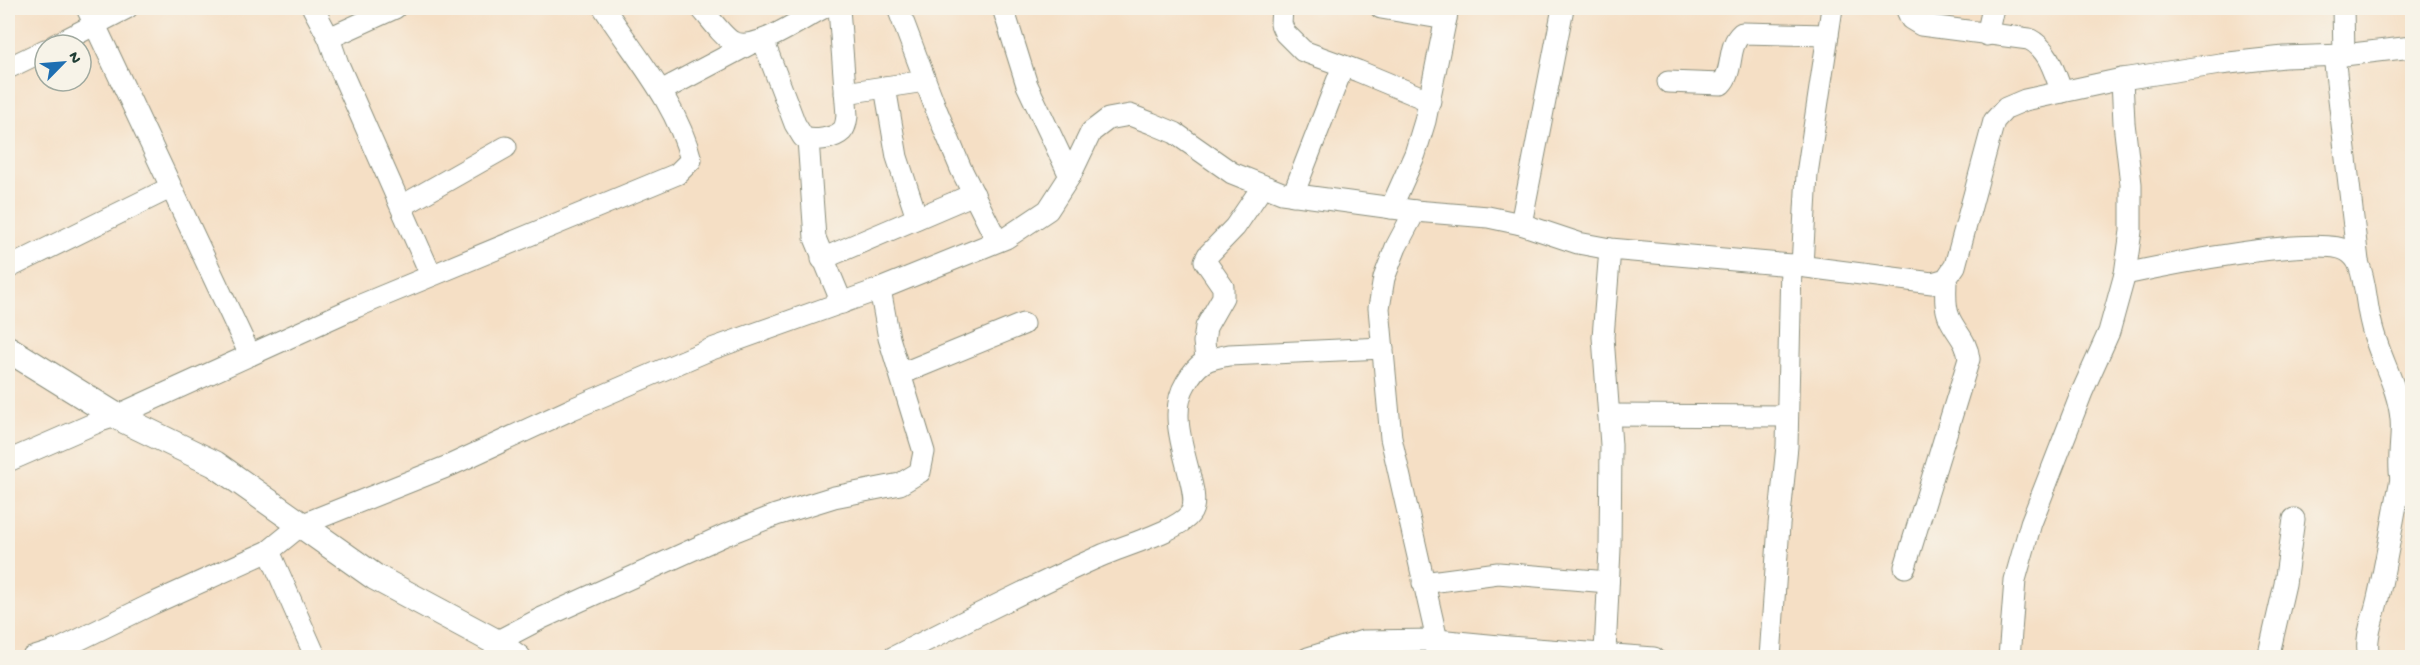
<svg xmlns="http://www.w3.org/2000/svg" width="2420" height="665" font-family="'Gochi Hand',sans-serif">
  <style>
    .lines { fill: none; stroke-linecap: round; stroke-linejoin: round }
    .minor-casing { stroke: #8a8e7c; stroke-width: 23 }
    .tertiary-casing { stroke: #8a8e7c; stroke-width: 28 }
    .minor { stroke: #fff; stroke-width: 21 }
    .tertiary { stroke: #fff; stroke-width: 26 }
  </style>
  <rect width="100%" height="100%" fill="#f7f3e8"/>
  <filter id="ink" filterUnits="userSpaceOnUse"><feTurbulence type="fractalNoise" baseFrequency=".0167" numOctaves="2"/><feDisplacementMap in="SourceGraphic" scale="12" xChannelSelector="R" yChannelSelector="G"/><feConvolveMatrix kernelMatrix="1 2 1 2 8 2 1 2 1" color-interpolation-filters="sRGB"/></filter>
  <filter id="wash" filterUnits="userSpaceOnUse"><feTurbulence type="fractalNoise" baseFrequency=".008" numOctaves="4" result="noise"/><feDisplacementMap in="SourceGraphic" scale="24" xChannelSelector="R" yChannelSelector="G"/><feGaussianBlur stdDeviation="1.35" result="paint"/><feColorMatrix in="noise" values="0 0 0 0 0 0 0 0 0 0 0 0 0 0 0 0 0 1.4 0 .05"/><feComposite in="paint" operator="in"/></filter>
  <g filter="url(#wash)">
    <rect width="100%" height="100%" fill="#f5dfc5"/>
  </g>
  <g filter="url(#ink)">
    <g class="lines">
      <g class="minor-casing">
        <g id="minor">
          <path d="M87 8 250 355"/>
          <path d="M313 8 329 38"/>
          <path d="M395 8 329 38 338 64 431 275"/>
          <path d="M701 8C708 16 724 38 733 42 756 53 802 18 823 8"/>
          <path d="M898 8 936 109 961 169 997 241"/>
          <path d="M1003 8 1027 85 1070 176"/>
          <path d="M1282 8 1281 24 1285 33 1303 51 1358 71 1430 101"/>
          <path d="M1381 8 1446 19"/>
          <path d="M1906 8 1911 19 1921 25 2029 39C2049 49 2054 72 2062 92"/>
          <path d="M2343 8 2344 55"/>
          <path d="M1987 35 1993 8"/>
          <path d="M763 40 795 124 803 137C812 142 834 139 842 131 846 127 846 122 847 116L839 8"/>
          <path d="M55 45 127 8"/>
          <path d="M2334 56 2358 261"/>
          <path d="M8 68 45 50"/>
          <path d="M1668 82 1721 84C1735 70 1726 47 1742 33L1828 35"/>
          <path d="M885 87 897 157 917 218"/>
          <path d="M661 91 748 45"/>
          <path d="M845 93 925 81"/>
          <path d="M808 139 815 238 842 303"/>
          <path d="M1293 195 1343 66"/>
          <path d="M402 206 506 147"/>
          <path d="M1391 208 1415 154 1425 121 1448 8"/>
          <path d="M1415 211 1396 247 1384 278 1379 308 1391 438 1437 640 1435 658"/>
          <path d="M1521 224 1563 8"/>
          <path d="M822 259 974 194"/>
          <path d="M1802 266 1807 174 1832 8"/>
          <path d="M8 268 170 188"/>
          <path d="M2125 274C2162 266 2319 234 2347 251 2352 254 2357 260 2359 265 2366 283 2366 304 2371 323 2378 356 2398 385 2401 419 2403 439 2397 458 2401 479L2412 487"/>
          <path d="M1206 359 1204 342 1206 327 1223 297V287L1205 261 1208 255 1235 227 1263 186"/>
          <path d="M901 374 1023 324"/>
          <path d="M1609 415 1787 416"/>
          <path d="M8 461 100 421 116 416 356 307 677 174 691 160C677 103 635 56 604 8"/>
          <path d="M269 551 316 658"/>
          <path d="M1905 567 1969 359C1967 340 1955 332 1949 317 1944 305 1946 291 1946 279"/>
          <path d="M1423 583 1498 573 1608 582"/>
          <path d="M496 642 542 618 725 535 776 515 834 497 900 484 920 472 924 452 889 338 880 289"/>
          <path d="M1605 652 1610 549 1611 445 1603 337 1610 249"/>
          <path d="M32 658 60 649 152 604 269 551 301 525 451 465 572 409 709 350 880 289 1006 238 1048 210 1070 176 1091 132 1108 119 1130 115 1151 123 1175 133 1232 173 1282 193 1415 211 1488 217 1521 224 1578 243 1610 249 1791 265 1932 283 1946 279 1955 266 1994 121 2006 108 2025 100 2122 79 2220 64 2284 57 2344 55 2412 47"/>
          <path d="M892 658C959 624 1027 589 1096 558 1118 547 1177 532 1190 514 1207 493 1160 425 1186 383 1198 362 1206 359 1229 355L1383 348"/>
          <path d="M1308 658 1363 641 1437 640 1509 647 1654 658"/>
          <path d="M1770 658 1779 525 1787 446 1791 265"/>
          <path d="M2009 658 2015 580 2031 523 2082 392 2109 332 2125 274 2131 231V184L2124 123 2122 79"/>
          <path d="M2268 658 2285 584 2294 519"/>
          <path d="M2369 658C2364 638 2374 617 2378 598 2387 559 2393 518 2401 479"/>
        </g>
      </g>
      <g class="tertiary-casing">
        <path id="tertiary" d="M8 349 116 416 215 464 375 577 496 642 518 658"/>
      </g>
      <use href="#minor" class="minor"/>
      <use href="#tertiary" class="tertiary"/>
    </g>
  </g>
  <rect width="2420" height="665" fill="none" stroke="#f7f3e8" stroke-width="30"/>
  <g transform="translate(63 63) rotate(65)"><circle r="28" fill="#f7f3e8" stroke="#a1aaa0" stroke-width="1.5"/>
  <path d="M0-4.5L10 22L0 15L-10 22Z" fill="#1f6fb2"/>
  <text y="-9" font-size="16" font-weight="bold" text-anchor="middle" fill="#1f3d34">N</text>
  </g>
</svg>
